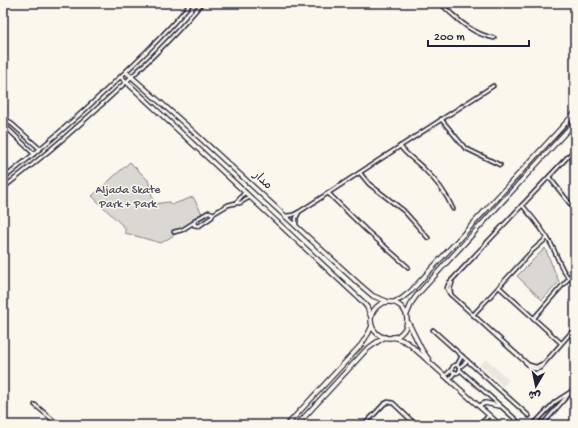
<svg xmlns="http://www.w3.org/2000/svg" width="578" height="428" font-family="'Gochi Hand','Playpen Sans Arabic',sans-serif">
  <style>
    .built { fill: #ebe7df }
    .green { fill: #dbd8d3; stroke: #7e7d87 }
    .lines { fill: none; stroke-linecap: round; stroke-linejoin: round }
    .street-casing { stroke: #22223b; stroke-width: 5.5 }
    .secondary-casing { stroke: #22223b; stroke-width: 6 }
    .street { stroke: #fbf7ec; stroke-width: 2.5 }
    .secondary { stroke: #fbf7ec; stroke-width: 3.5 }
    .labels { text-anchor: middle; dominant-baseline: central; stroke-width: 3; stroke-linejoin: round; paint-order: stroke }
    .street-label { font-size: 12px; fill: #22223b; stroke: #fbf7ec }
    .park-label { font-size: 12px; fill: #505061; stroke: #fbf7ec }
  </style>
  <rect width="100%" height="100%" fill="#fbf7ec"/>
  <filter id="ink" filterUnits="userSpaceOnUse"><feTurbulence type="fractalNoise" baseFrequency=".025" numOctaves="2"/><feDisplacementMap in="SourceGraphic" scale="8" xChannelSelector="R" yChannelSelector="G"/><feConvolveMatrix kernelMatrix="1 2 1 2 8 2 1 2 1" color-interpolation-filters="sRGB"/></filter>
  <g filter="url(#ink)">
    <path class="built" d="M486 359 509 380 503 386 480 365Z"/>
    <g class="green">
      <path d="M130 162 148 180 154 204 169 202 171 205 193 197 204 217 161 243 125 233V228L92 196Z"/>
      <path d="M545 248 559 282 542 300 517 276Z"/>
    </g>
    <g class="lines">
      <g class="street-casing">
        <g id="street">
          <path d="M440 3C456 18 471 34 494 38"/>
          <path d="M3 116 40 149"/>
          <path d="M441 119 465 148 500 165"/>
          <path d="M3 124 34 154"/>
          <path d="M400 146C406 155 415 160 423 168 436 180 446 193 453 209"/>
          <path d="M575 149 449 283 447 288 450 294 533 369H537L540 368 575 328"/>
          <path d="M360 173 369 184 404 211 428 238"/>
          <path d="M549 177 575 210"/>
          <path d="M3 179C37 152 70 124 102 94 133 65 164 36 191 3"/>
          <path d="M3 188C47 154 88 118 128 80 154 56 179 31 202 3"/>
          <path d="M328 193 366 230 408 267"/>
          <path d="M236 203 245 192"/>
          <path d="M522 205C533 218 543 229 551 244 557 254 560 270 569 278"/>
          <path d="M209 212 212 213V217L199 226 194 225 195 220Z"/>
          <path d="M213 214 228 205 236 203H240L250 197"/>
          <path d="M285 216 293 215 299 212 493 86"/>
          <path d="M296 225V218L299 212"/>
          <path d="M174 232 182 230 193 223"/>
          <path d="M499 287 561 343"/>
          <path d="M451 295 450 289 452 283"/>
          <path d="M473 315 532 251 547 238"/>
          <path d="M534 318 575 271"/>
          <path d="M433 330 529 416"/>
          <path d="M457 365 462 356"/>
          <path d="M529 365 536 367 542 364"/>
          <circle cx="456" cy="369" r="4"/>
          <path d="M460 367 467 361"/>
          <path d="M460 370 522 425"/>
          <path d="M445 376 452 369"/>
          <path d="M449 380 455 372"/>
          <path d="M35 405 59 425"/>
          <path d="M364 425 384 404 388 402 393 403 416 425"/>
          <path d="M480 425 489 415"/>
          <path d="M533 425 555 402 572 391"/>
          <path d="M542 425 575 387"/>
        </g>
      </g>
      <g class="secondary-casing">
        <g id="secondary">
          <path d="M126 72 185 124 359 284 373 296 386 301"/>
          <path d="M121 77 362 301 367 307 371 317"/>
          <circle cx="389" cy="320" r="18"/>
          <path d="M394 302 401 299 411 291 575 113"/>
          <path d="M407 314 412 302 417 295 575 122"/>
          <path d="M408 322 422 350 429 360"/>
          <path d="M393 337 402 340 408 343 500 425"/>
          <path d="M479 406 485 403 499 406"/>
          <path d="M287 425 361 345 368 334 372 326"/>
          <path d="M297 425 366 350 377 342 385 337"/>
        </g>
      </g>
      <use href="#street" class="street"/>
      <use href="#secondary" class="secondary"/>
    </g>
  </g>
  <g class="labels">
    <g class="street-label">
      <text transform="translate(262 181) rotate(43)">مدار</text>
    </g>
    <g class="park-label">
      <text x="128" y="191">Aljada Skate<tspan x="128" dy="14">Park + Park</tspan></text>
    </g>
  </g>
  <rect width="578" height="428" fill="none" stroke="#fbf7ec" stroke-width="16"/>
  <rect x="8" y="8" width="562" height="412" fill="none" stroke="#22223b" stroke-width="1.5" filter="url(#ink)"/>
  <g transform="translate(536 386) rotate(189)" stroke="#fbf7ec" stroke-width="3" paint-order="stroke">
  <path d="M0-3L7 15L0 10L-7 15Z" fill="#22223b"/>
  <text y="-6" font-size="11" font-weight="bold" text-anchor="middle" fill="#22223b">ش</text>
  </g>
  <path d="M428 40v6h101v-6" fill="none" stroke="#22223b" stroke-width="2"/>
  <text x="434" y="40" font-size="12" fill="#22223b" stroke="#fbf7ec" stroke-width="3" paint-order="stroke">200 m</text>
</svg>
